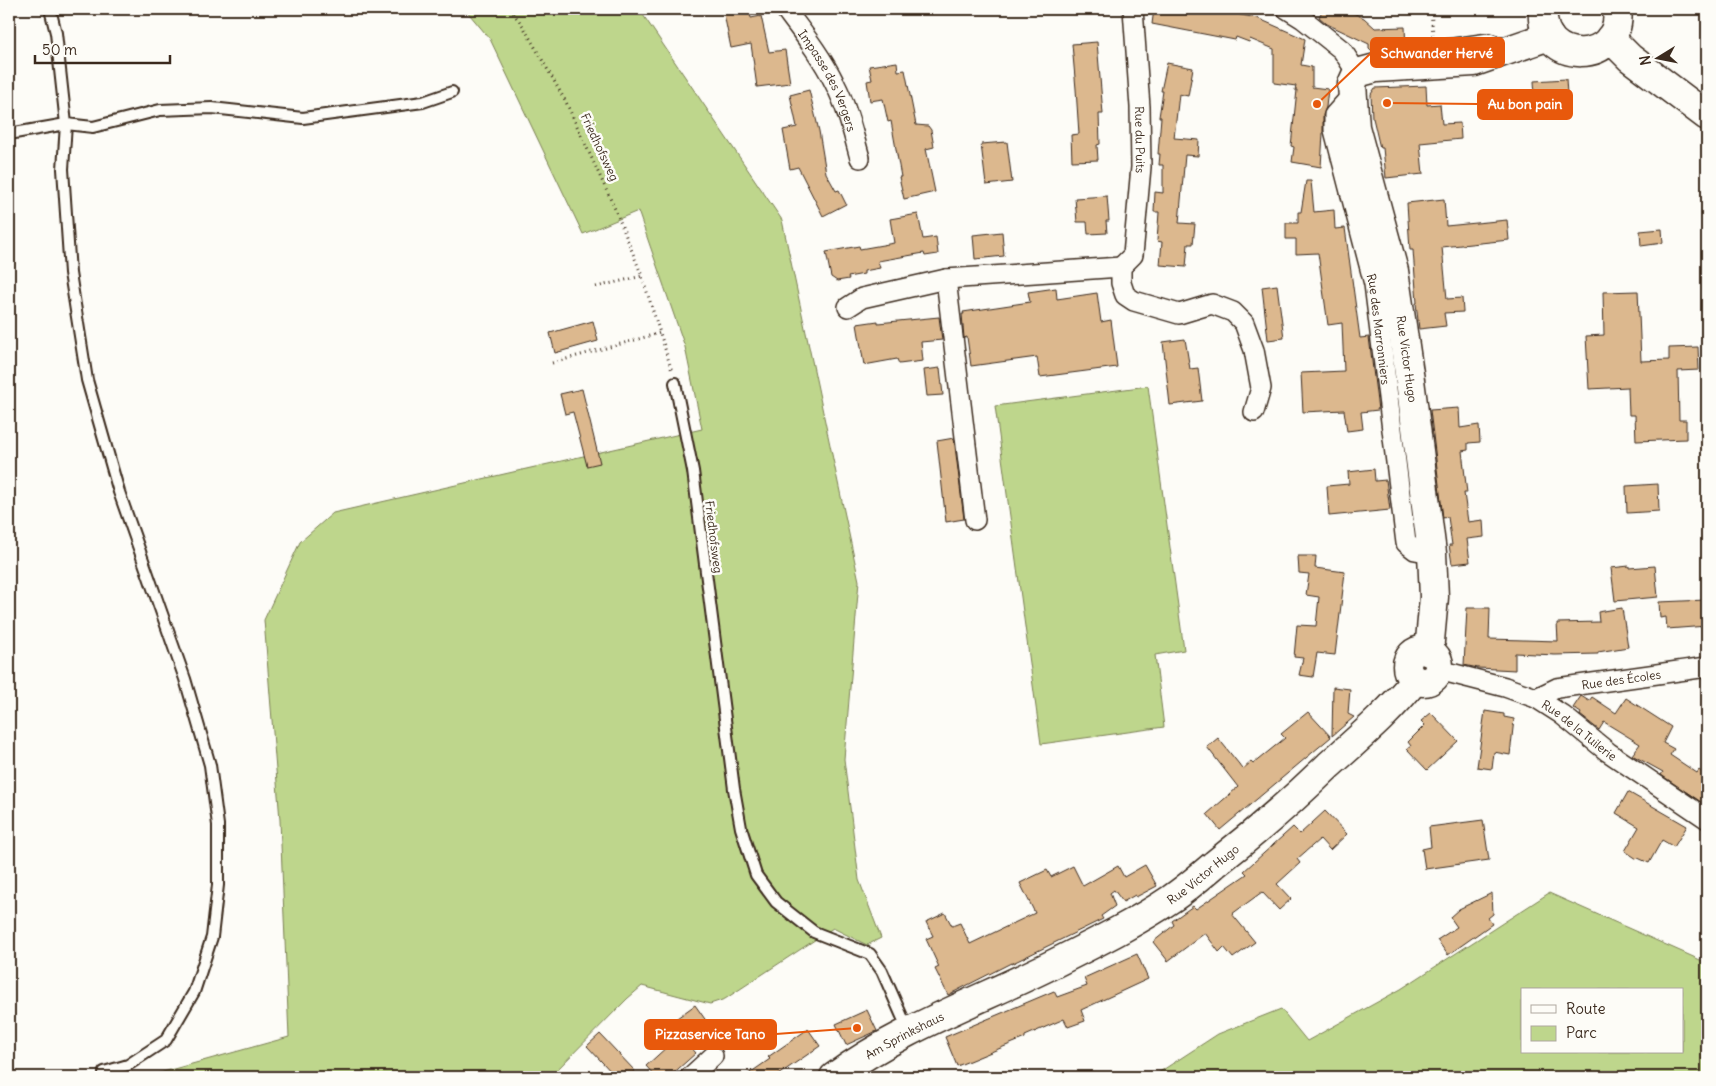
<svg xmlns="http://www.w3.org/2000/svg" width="1716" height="1086" font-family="Delius,sans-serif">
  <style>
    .green { fill: #bed68c; stroke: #7c8055; fill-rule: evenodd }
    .building { fill: #dcb88e; stroke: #3b2a1e }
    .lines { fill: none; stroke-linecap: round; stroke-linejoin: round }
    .lane-casing { stroke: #3b2a1e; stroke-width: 14 }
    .street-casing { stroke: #3b2a1e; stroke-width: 22 }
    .secondary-casing { stroke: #3b2a1e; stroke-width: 31 }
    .path { stroke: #3b2a1e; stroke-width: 3; stroke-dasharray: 1 4; stroke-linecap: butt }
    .lane { stroke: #fdfcf7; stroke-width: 10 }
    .street { stroke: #fdfcf7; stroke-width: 19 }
    .secondary { stroke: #fdfcf7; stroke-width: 28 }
    .labels { text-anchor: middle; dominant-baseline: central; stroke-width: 5; stroke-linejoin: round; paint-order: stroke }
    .street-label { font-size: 12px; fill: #3b2a1e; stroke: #fdfcf7 }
    .leader { fill: none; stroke: #e8590c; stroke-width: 2 }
    .callout-dot { fill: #e8590c; stroke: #fdfcf7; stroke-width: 2 }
    .callout { fill: #e8590c; stroke: #e8590c; stroke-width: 2 }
    .callout-label { font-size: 14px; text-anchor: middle; font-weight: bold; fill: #fff }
  </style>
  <rect width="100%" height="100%" fill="#fdfcf7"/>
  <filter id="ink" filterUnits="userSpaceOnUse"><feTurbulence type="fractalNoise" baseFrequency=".02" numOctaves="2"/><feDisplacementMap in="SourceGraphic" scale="10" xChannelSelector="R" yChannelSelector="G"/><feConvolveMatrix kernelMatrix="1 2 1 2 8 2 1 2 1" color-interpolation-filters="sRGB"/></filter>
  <g filter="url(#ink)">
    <g class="green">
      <path d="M465 9H639L782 220 859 581 844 759 859 880 881 938 867 945 833 928 725 999 710 1004 642 986 627 999 550 1077H145L289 1037 280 820 264 620 300 542 333 513 702 429 685 347 638 211 583 234 490 39Z"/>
      <path d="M1148 386 1184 650 1155 655 1164 727 1041 744 995 406Z"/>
      <path d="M1549 893 1707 963V1077H1152L1218 1034 1281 1009 1307 1041 1401 989ZM1522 990H1682V1052H1522Z"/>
    </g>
    <g class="building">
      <path d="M723 9H749L751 18 761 16 769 52 785 50 790 83 757 87 751 44 731 48Z"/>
      <path d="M1154 9H1210L1257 18 1305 39 1301 65 1312 67V87L1328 89 1326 107 1323 115V133L1321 167 1292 162 1294 147 1291 146 1297 90H1295L1296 86 1274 83V49L1250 39 1249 42 1236 37 1235 40 1152 24Z"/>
      <path d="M1323 9H1345L1364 18 1375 28 1405 27 1406 50 1374 53 1369 48V44L1327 24 1319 17Z"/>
      <path d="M1097 42 1103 114H1099L1100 144 1097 145 1098 160 1072 161 1071 135 1079 134 1076 89 1072 44Z"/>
      <path d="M897 62 898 71 905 70 916 125 928 126 931 130 934 147 926 149 935 192 904 199 899 177H901L891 121 888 122 883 99 870 101 867 81 872 80 869 66Z"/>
      <path d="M1167 63 1193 68 1188 96 1179 94 1174 138 1199 140 1198 156 1185 155 1179 223 1195 224 1193 244H1188L1186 267 1160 265 1162 242 1157 241 1159 212H1154L1155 192 1163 193V165H1159L1160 154H1158L1161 117H1159L1163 91H1161Z"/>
      <path d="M1566 79 1568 109 1536 111 1534 81Z"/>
      <path d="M1426 86 1427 105 1440 104 1442 124 1460 123 1461 139 1420 143 1423 174 1386 178 1383 148H1380L1373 118H1372L1371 94 1375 88Z"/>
      <path d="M809 90 819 131 826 173 836 191 839 190 846 204 823 216 798 167 790 169 783 130 797 127 790 95Z"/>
      <path d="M1007 142 1012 182 986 185 981 144Z"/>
      <path d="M1306 181H1311L1314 212 1334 210 1335 229 1345 228 1360 338 1369 337 1378 410 1361 412 1363 429 1347 431 1344 410 1303 412 1301 373 1344 371 1342 323 1328 325 1318 253 1296 254V239H1286V223H1298V212H1301Z"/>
      <path d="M1107 196 1109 221H1106L1107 233 1088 234 1087 222H1077L1075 198Z"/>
      <path d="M1444 199 1446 226 1507 220 1509 240 1442 247 1447 299 1462 298 1463 312 1444 313 1446 326 1419 329 1416 303H1417L1413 250H1410L1407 203Z"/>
      <path d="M918 214 923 239 936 237 938 254 925 256 924 253 878 261 880 268 864 271V274L848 277 849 279 837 281 831 277 826 252 859 246 860 249 894 243 890 219Z"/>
      <path d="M1662 229 1663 243 1641 246 1640 231Z"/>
      <path d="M1002 232 1004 256 975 259 973 235Z"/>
      <path d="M1277 285 1284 338 1268 340 1262 287Z"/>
      <path d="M1056 288 1057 299 1097 293 1101 322 1111 320 1117 367 1040 377 1037 357 971 366 967 337 964 338 962 314H964L963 312 1030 302 1028 292Z"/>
      <path d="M1638 291 1641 361 1669 360V348L1698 347 1699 370 1678 371 1679 420H1686V439L1636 441 1635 415H1629L1628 387 1589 389 1586 336 1604 335 1603 292Z"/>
      <path d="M939 317 942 340 921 342 923 361 899 364 897 359 864 365 857 324 878 321V323Z"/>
      <path d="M593 321 598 341 555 353 550 333Z"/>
      <path d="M1185 339 1190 369 1198 368 1202 401 1170 405 1163 342Z"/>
      <path d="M940 368 943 395 927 396 924 370Z"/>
      <path d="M582 389 600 463 587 466 573 412 565 414 560 394Z"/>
      <path d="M1459 408 1460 428 1479 425 1480 442 1468 443V450L1462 451 1467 493H1464L1468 522 1483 520 1484 537 1467 539 1470 562 1452 564 1449 545H1452L1448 517 1443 518 1430 410Z"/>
      <path d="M954 438 964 519 946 522 937 441Z"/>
      <path d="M1374 469 1375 481 1386 480 1390 510 1329 516 1327 486 1349 484 1348 472Z"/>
      <path d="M1658 484 1659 511 1627 513 1626 486Z"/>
      <path d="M1298 556H1316L1315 568 1345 572 1335 655 1317 653 1313 677 1299 675 1303 658 1294 657 1297 625 1316 626 1319 597 1306 595 1309 574 1299 573Z"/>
      <path d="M1629 566V568L1655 566 1658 597 1615 601 1611 568Z"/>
      <path d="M1706 600 1707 626 1667 629 1666 617 1660 618 1659 602Z"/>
      <path d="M1467 608H1490L1489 639 1558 641 1557 623 1599 622 1598 612 1622 608 1628 647 1598 652V654L1555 655 1515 653V670L1478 668 1464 665Z"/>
      <path d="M1333 687 1350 689 1348 714 1354 717 1332 736Z"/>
      <path d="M1581 696 1589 701 1592 697 1616 713 1626 698 1671 727 1663 743 1674 749 1670 755 1697 773 1699 770 1707 776V806L1661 775 1663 772 1632 755 1640 744 1604 722 1599 730 1580 715 1581 713 1573 708Z"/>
      <path d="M1485 711 1504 714V717L1514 719 1510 755 1494 752 1492 769 1477 767Z"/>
      <path d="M1308 712 1331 737 1220 830 1207 814 1238 787 1207 747 1218 738 1243 769 1251 762 1253 764 1285 738 1281 734Z"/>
      <path d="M1431 713 1458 741 1427 770 1407 749 1411 746 1408 742 1425 725 1421 721Z"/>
      <path d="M1628 792 1687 826 1674 847 1662 840 1649 863 1638 858 1637 859 1625 851 1639 827 1616 813Z"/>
      <path d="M1325 811 1347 834 1330 850 1320 839 1297 859 1300 863 1277 884 1291 899 1279 910 1262 892 1232 914 1255 942 1233 958 1224 947 1219 952 1205 933 1168 961 1153 942 1174 925 1172 921 1193 906 1196 909 1247 874 1244 871 1293 827 1300 834Z"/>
      <path d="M1483 820 1489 860 1425 869 1422 849 1431 847 1429 827Z"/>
      <path d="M1145 865 1157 886 1136 897 1135 895 1123 902 1114 890 1110 893 1115 906 1101 916 1103 919 1011 964V963L948 995 935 969 939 967 926 939 933 936 926 922 945 913 952 926 960 923 970 944 1035 913 1020 883 1047 870 1051 877 1073 866 1083 886 1118 866 1124 877Z"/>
      <path d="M1492 893 1493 914 1488 918 1492 924 1448 955 1437 940 1457 927 1450 917 1459 909Z"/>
      <path d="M1137 954 1148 979 1081 1010 1085 1021 1068 1027 1064 1019 1025 1036V1038L957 1066 945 1037 1054 991 1057 997 1087 986 1084 978Z"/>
      <path d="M695 1005 707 1022 689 1035 677 1018Z"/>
      <path d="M867 1010 877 1031 846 1045 836 1024Z"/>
      <path d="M808 1029 820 1046 775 1077H744L770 1059 768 1057Z"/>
      <path d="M600 1034 635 1071 628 1077H616L587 1046Z"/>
      <path d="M680 1035 696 1053 669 1077H656L646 1066Z"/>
    </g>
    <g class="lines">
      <g class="lane-casing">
        <g id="lane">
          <path d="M50 9 56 33 66 124 93 127 160 110 212 108 303 118 423 102 452 92"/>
          <path d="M9 134 66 124 63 169 70 273 87 380 119 492 185 679 210 765 218 825V885L212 937 194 992 166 1040 128 1065 104 1072"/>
          <path d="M675 383 693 471 734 789 741 828 756 875 776 902 814 932 870 954 882 971 908 1030"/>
        </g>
      </g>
      <g class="street-casing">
        <g id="street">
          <path id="s1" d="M785 9C803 33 822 57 835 84 847 107 853 133 860 158"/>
          <path id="s2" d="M1133 9 1140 107 1141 167 1133 255 1121 267V283L1125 295 1134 301 1179 314 1212 304 1233 312 1244 323 1254 350 1261 388 1254 412"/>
          <path d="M1287 9 1303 19 1342 50 1357 73"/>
          <path d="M1437 65 1440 50 1489 43 1508 51"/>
          <path id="s3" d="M1351 96 1334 115V130L1374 284 1406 543 1415 550 1432 553"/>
          <path d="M946 279 975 520"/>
          <path d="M848 307 862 298 946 279 1121 267"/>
          <path id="s4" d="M1439 670 1505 687 1536 698 1561 714 1608 752 1707 819"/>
          <path id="s5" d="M1536 698 1557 688 1707 667"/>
          <path d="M690 1077 713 1056"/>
        </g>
      </g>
      <g class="secondary-casing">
        <g id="secondary">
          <path d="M1543 9C1538 68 1625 65 1617 9"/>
          <path d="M1610 38 1630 58 1707 116"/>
          <circle cx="1423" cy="666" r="16"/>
          <path d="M1429 652 1434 597 1432 553 1410 380 1394 271 1355 127 1352 84 1357 73 1376 68 1474 62 1549 36"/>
          <path id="s6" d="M834 1077C905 1025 988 998 1065 958 1101 940 1137 922 1171 899 1186 889 1201 876 1215 864 1255 833 1293 800 1329 765 1359 738 1390 712 1415 680"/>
        </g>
      </g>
      <g class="path">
        <path d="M510 9 523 26 566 102 615 209 642 276 672 371"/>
        <path d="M1431 9 1433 35"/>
        <path d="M596 287 642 276"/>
        <path d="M552 363 660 333"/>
      </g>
      <use href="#lane" class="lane"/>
      <use href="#street" class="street"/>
      <use href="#secondary" class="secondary"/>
    </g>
  </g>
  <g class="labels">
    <g class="street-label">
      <text stroke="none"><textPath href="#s1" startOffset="84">Impasse des Vergers</textPath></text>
      <text stroke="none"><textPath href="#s2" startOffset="131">Rue du Puits</textPath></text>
      <text transform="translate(600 147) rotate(65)">Friedhofsweg</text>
      <text stroke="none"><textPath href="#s3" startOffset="245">Rue des Marronniers</textPath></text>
      <text transform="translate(1407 359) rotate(82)">Rue Victor Hugo</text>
      <text transform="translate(714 537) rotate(83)">Friedhofsweg</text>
      <text stroke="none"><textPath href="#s5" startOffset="88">Rue des Écoles</textPath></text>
      <text stroke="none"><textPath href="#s4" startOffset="155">Rue de la Tuilerie</textPath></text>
      <text stroke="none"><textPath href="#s6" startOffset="422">Rue Victor Hugo</textPath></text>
      <text stroke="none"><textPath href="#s6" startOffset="82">Am Sprinkshaus</textPath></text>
    </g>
  </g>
  <path class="leader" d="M1317 104L1371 53M1387 103L1478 104M857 1028L776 1034"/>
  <g class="callout-dot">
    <circle cx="1317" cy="104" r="5"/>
    <circle cx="1387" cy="103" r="5"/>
    <circle cx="857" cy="1028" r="5"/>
  </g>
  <g class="callout">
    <rect x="1371" y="38" width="133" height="29" rx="5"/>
    <rect x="1478" y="90" width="94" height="29" rx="5"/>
    <rect x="645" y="1020" width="131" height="29" rx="5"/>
  </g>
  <g class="callout-label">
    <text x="1437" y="58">Schwander Hervé</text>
    <text x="1525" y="109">Au bon pain</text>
    <text x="710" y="1039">Pizzaservice Tano</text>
  </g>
  <rect width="1716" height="1086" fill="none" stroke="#fdfcf7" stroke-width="30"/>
  <rect x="15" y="15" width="1686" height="1056" fill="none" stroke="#3b2a1e" stroke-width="2" filter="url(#ink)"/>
  <rect x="1521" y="988" width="162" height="65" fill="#fdfcf7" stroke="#afa8a0"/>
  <rect x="1531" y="1005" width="25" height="8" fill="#fdfcf7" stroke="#afa8a0"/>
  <text x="1566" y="1014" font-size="15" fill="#3b2a1e">Route</text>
  <rect x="1531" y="1026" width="25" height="15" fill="#bed68c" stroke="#afa8a0"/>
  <text x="1566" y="1038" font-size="15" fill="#3b2a1e">Parc</text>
  <g transform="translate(1658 58) rotate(260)" stroke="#fdfcf7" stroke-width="4" paint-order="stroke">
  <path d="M0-4L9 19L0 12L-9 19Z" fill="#3b2a1e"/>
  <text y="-8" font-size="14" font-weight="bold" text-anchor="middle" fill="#3b2a1e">N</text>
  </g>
  <path d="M35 55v8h135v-8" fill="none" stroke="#3b2a1e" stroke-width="2.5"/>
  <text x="42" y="55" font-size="15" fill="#3b2a1e" stroke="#fdfcf7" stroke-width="4" paint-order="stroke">50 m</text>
</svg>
